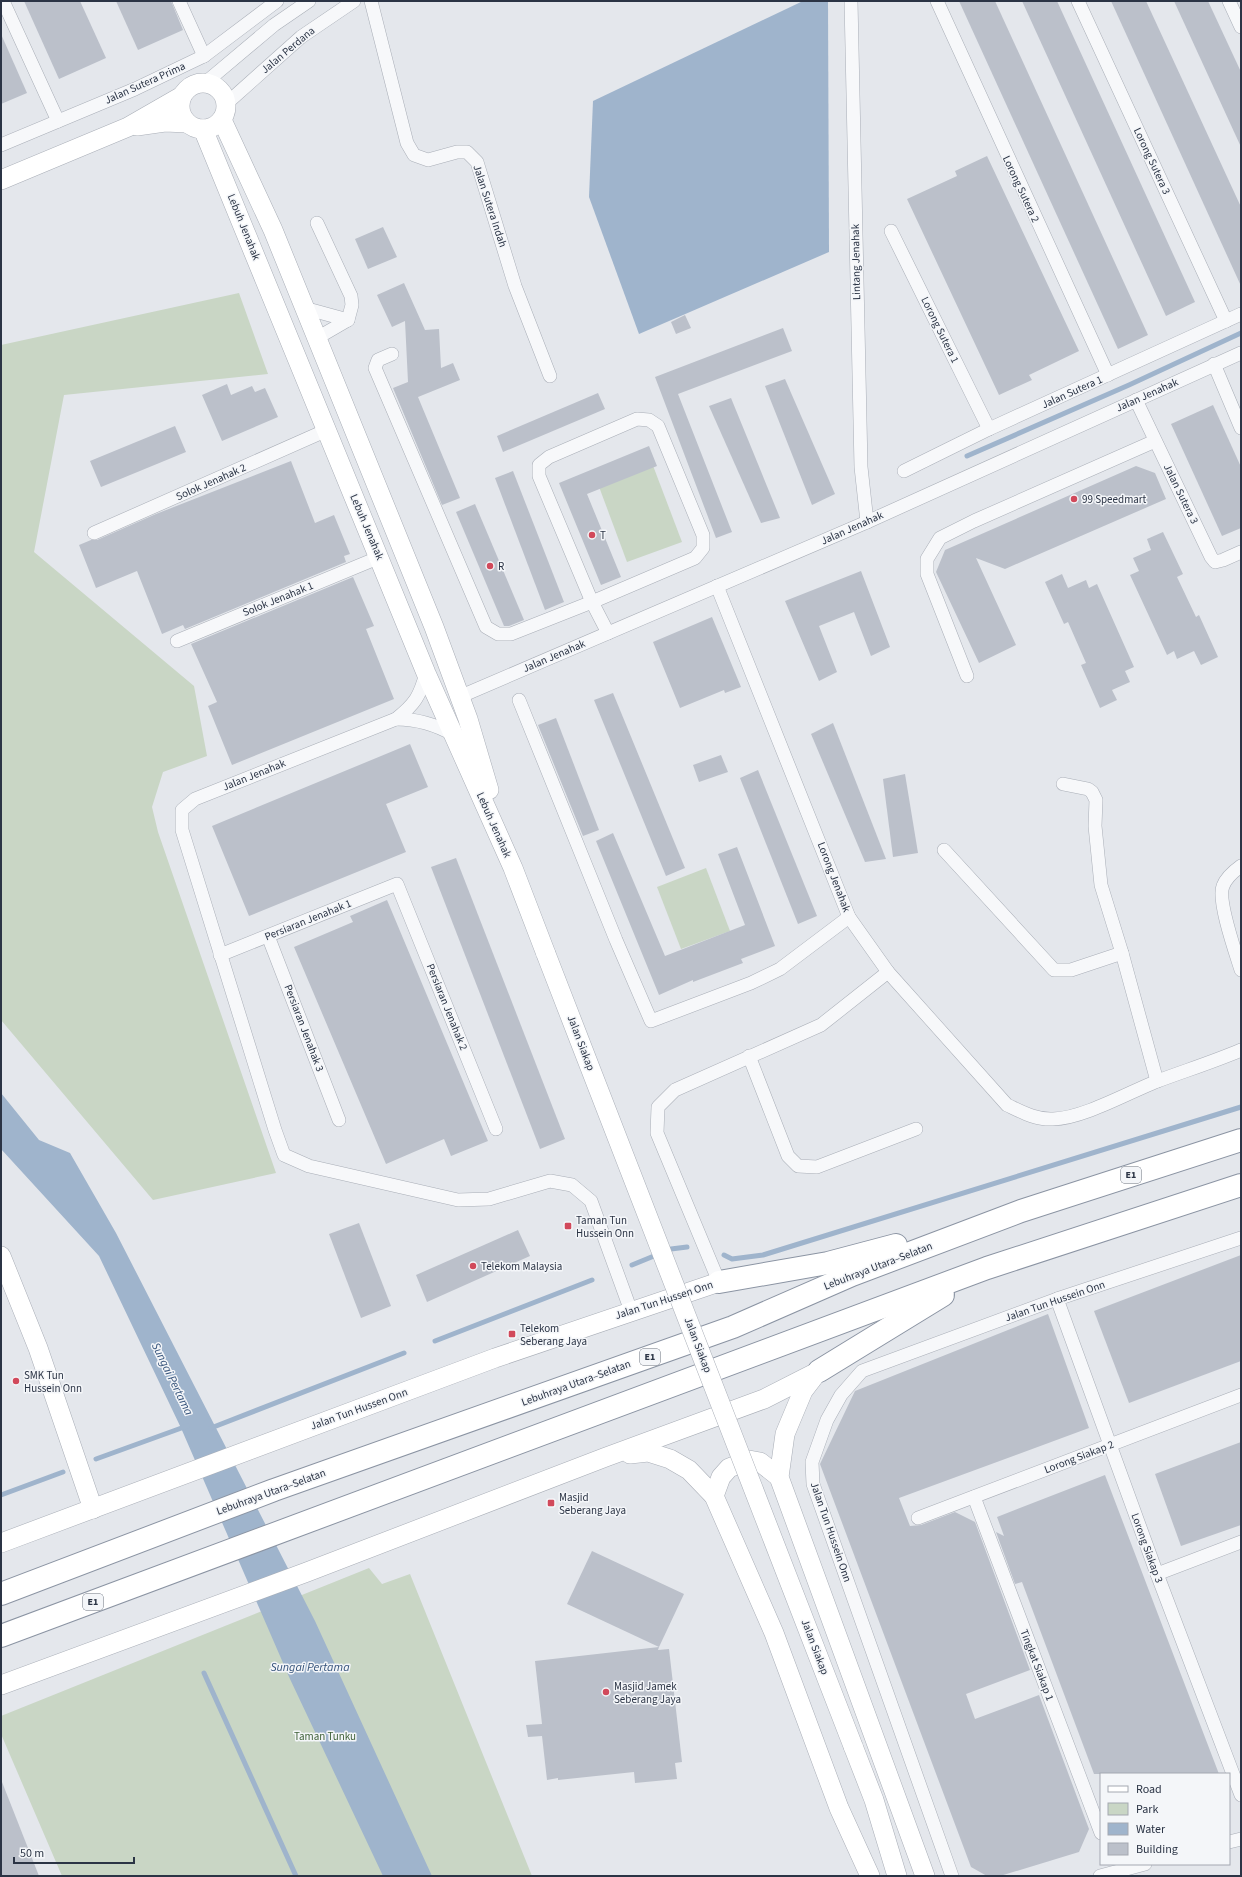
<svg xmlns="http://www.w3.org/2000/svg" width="1242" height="1877" font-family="'Source Sans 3',sans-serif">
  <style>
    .green { fill: #c9d6c5 }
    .water { fill: #9fb4cc }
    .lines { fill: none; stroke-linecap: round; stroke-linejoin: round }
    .stream { stroke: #9fb4cc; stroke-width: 5 }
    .building { fill: #bbc0ca }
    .street-casing { stroke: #a9aeb7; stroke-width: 14 }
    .secondary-casing { stroke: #a9aeb7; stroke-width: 20 }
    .highway-casing { stroke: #8b94a3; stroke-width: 24 }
    .street { stroke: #f7f8fa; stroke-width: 13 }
    .secondary { stroke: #fff; stroke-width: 19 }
    .highway { stroke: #fff; stroke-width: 22 }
    .secondary-bridge-casing { stroke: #a9aeb7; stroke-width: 20; stroke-linecap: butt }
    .secondary-bridge { stroke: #fff; stroke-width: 19 }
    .poi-dot { fill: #d1495b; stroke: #f4f6f9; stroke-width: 1.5 }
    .labels { text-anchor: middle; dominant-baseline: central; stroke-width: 3; stroke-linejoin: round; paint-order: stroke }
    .shield { fill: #f4f6f9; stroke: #676e7b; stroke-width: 1 }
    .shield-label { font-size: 10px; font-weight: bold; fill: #2b3445 }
    .street-label { font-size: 11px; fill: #2b3445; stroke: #f4f6f9 }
    .poi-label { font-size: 11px; fill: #2b3445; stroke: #f4f6f9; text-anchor: start }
    .park-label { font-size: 11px; fill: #3f6138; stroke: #f4f6f9 }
    .water-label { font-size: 12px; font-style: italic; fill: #34527a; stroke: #f4f6f9 }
  </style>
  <rect width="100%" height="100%" fill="#e4e7ec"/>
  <g class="green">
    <path d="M239 293 268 374 64 395 34 552 194 686 207 756 163 772 152 807 158 832 276 1173 153 1200 1 1020V345Z"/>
    <path d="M652 463 682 542 627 562 598 484Z"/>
    <path d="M706 868 730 931 681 949 657 887Z"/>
    <path d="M369 1568 382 1584 410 1574 532 1876H62L1 1734V1716Z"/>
  </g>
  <g class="water">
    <path d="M803 1H828L829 252 639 334 589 197 593 101Z"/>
    <path d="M1 1093 39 1140 70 1153 116 1233 315 1621 432 1876H383L290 1679 181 1428 99 1256 1 1149Z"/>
  </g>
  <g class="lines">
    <g class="stream">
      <path d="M967 456 1129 385 1241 333"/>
      <path d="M724 1255 732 1259 763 1255 1241 1107"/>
      <path d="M632 1265 671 1249 687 1247"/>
      <path d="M435 1341 592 1280"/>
      <path d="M211 1428 404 1353"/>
      <path d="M96 1459 187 1426"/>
      <path d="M1 1495 63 1472"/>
      <path d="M204 1673 296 1876"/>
    </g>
  </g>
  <g class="building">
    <path d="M24 1H80L106 58 59 79Z"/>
    <path d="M116 1H171L183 30 138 50Z"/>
    <path d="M959 1H995L1148 335 1118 349Z"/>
    <path d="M1022 1H1057L1195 302 1166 316Z"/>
    <path d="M1111 1H1146L1241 207V286Z"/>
    <path d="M1174 1H1208L1241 72V147Z"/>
    <path d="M1 34 27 93 1 104Z"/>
    <path d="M987 156 1079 351 1029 375 1032 380 999 395 907 199 957 176 955 171Z"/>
    <path d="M383 227 397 257 368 269 355 239Z"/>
    <path d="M404 283 425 330 439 329 441 368 453 363 460 380 418 397 460 498 442 505 393 388 408 382 405 321 392 327 377 295Z"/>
    <path d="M685 315 691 328 676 334 671 322Z"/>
    <path d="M783 328 792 351 678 394 732 532 716 538 655 377Z"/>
    <path d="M785 379 835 494 812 505 765 386Z"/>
    <path d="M227 384 231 395 252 386 255 392 265 388 278 417 222 441 202 395Z"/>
    <path d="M598 393 605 409 503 452 497 436Z"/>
    <path d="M731 398 780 518 761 523 709 406Z"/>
    <path d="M1213 405 1241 467V528L1222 536 1171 424Z"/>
    <path d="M175 426 186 452 101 487 90 461Z"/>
    <path d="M649 446 657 466 587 494 621 577 601 585 559 483Z"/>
    <path d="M291 461 315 523 334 515 350 554 344 556 346 562 185 629 183 625 162 634 137 571 96 588 79 545 91 540H97L156 514Z"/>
    <path d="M1136 466 1155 473 1166 499 1005 569 976 558 1016 645 979 663 936 572 945 550Z"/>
    <path d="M513 471 564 602 545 610 495 478Z"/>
    <path d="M475 504 524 620 509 626H504L456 512Z"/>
    <path d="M1163 532 1183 574 1177 577 1196 617 1199 615 1218 657 1201 665 1194 651 1177 659 1174 651 1167 655 1130 575 1139 571 1133 558 1151 550 1147 539Z"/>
    <path d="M861 571 890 647 871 656 854 612 819 626 837 672 819 681 785 601Z"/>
    <path d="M1062 574 1068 588 1086 580 1089 588 1097 584 1134 667 1125 671 1130 682 1112 690 1117 700 1100 708 1081 665 1086 663 1068 622 1064 624 1045 582Z"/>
    <path d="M353 577 374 626 366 629 394 699 232 765 208 706 217 702 191 644Z"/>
    <path d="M712 617 741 687 725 693 724 690 680 708 653 642Z"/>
    <path d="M613 693 685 868 666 876 594 700Z"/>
    <path d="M556 718 599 830 583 836 538 725Z"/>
    <path d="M833 723 886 859 865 862 811 734Z"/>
    <path d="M410 744 428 787 386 804 406 852 249 916 212 826Z"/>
    <path d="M721 755 728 772 699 782 693 765Z"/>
    <path d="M758 770 817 916 798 924 740 778Z"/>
    <path d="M905 774 918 853 893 857 883 779Z"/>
    <path d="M613 833 665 956 745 925 718 854 737 847 775 946 741 959 743 963 693 982V980L659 995 596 841Z"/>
    <path d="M456 858 565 1139 540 1149 431 867Z"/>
    <path d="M387 900 488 1141 451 1156 444 1139 386 1164 294 947 353 922 350 916Z"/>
    <path d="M359 1223 391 1306 361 1318 329 1234Z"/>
    <path d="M518 1230 530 1256 427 1302 416 1275Z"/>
    <path d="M1241 1255V1361L1129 1403 1094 1311Z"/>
    <path d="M1048 1314 1089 1428 899 1498 910 1526 921 1525 955 1512 975 1522 1030 1670 966 1694 975 1719 1039 1695 1089 1829 1079 1852 1000 1876H987L971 1867 820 1464 855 1391Z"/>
    <path d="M1241 1442V1525L1181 1546 1155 1474Z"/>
    <path d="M1105 1475 1167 1638 1219 1774H1094L1022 1582 1015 1584 996 1532 1004 1536 997 1517Z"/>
    <path d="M592 1551 684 1594 659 1647 567 1604Z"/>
    <path d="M659 1647 658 1650 669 1649 682 1762 675 1763 677 1779 635 1783 634 1772 558 1780V1778L547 1780 542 1736 528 1737 526 1725 542 1724 535 1661Z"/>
    <path d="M2 1782 39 1876H1Z"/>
  </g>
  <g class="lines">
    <g class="street-casing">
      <g id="street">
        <path d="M3 1 58 121"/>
        <path d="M179 1 204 56"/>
        <path d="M371 1 407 143 414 155 428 160 457 152H467L477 162 515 286 550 376"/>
        <path d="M851 1 861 467 867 522"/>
        <path d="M937 1 1108 375"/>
        <path d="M1078 1 1226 321"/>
        <path d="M1229 1 1241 27"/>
        <path d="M205 83 274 25 309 1"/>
        <path d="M226 104 301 37 354 1"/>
        <path d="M1 145 135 89 204 56 277 1"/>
        <path d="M891 231 989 429"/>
        <path d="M304 308 348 320"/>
        <path d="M317 338 348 320 352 305 351 296 317 223"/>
        <path d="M392 354 378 360 375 368 486 627 498 634H511L592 602 695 558 703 548V535L658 426 649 420 637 419 549 457 539 465V476L592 602 608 633"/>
        <path d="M1214 364 1241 428"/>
        <path d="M1136 400 1211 557 1215 562 1223 560 1241 552"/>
        <path d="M904 471 989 429 1241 314"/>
        <path d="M94 533 327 430"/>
        <path d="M717 586 849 917 888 972 1007 1105C1022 1112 1036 1120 1053 1119 1081 1119 1128 1093 1155 1082 1184 1071 1213 1062 1241 1050"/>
        <path d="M177 641 380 557"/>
        <path d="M426 673C420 696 415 704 396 719L195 799 182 810V830L275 1130 284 1155 309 1166 458 1200 489 1199 550 1181 572 1185 591 1201 631 1311"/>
        <path d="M967 676 927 574V559L940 538 974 521 1155 441"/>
        <path d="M459 697 867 522 1241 353"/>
        <path d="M519 700 616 940 651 1021 751 983 780 969 849 917"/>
        <path d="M396 719C418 719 435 724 454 735"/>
        <path d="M1063 784 1088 789 1092 792 1096 800 1095 826 1101 885 1122 953 1157 1081"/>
        <path d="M944 850 1054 970H1071L1122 953"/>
        <path d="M1241 866C1234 871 1226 878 1223 886 1217 900 1236 954 1241 970"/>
        <path d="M268 936 339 1120"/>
        <path d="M220 955 397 884 496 1129"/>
        <path d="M749 1056 788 1156 798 1166 817 1167 916 1129"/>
        <path d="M719 1282 657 1133 658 1107 675 1090 821 1025 888 972"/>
        <path d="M1057 1299 1157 1574 1241 1795"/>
        <path d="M974 1497 1101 1833"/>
        <path d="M918 1518 1241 1395"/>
        <path d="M1157 1574 1241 1542"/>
        <path d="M1229 1842 1241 1839"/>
        <path d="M952 1876 813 1484 812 1462 827 1420 841 1395 862 1371 1057 1299 1241 1238"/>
        <path d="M1100 1876 1145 1864"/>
      </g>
    </g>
    <g class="secondary-casing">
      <g id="secondary">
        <circle cx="203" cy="106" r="23"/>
        <path d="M222 120 273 230 434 627 468 719 489 790"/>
        <path d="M137 126 165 122 187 123"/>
        <path d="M203 129 426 673 513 868 546 954"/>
        <path d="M1 180 128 127 182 96"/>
        <path d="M1 1256 38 1348 93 1509"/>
        <path d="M816 1374 803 1391 785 1434 779 1477 925 1876"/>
        <path d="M630 1454 648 1452 670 1459 689 1470 714 1496 774 1633 839 1808 870 1876"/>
        <path d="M714 1496 721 1477 729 1468 749 1460 760 1462 779 1477"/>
        <path d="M1 1543 495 1358 719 1282"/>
        <path d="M1 1685 307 1572 606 1457 764 1399 819 1371"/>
        <path d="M853 1746 874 1800 897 1876"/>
      </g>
    </g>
    <g class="highway-casing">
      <g id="highway">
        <path d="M719 1282 828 1263 896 1245"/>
        <path d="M819 1371 943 1295"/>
        <path d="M1 1594 274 1490 733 1327 852 1275 1021 1211 1241 1140"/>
        <path d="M1 1636 987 1268 1241 1185"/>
      </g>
    </g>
    <use href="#street" class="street"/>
    <use href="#secondary" class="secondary"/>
    <use href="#highway" class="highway"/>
    <g class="secondary-bridge-casing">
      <path id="secondary-bridge" d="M546 954 853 1746"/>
    </g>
    <use href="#secondary-bridge" class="secondary-bridge"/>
  </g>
  <g class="poi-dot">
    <circle cx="1074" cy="499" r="4"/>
    <circle cx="592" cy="535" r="4"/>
    <circle cx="490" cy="566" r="4"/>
    <rect x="564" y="1222" width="8" height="8" rx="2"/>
    <circle cx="473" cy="1266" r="4"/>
    <rect x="508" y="1330" width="8" height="8" rx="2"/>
    <circle cx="16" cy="1381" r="4"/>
    <rect x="547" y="1499" width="8" height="8" rx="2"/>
    <circle cx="606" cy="1692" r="4"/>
  </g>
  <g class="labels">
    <g class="shield">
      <rect x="1121" y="1167" width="20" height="16" rx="3"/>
      <rect x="640" y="1349" width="20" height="16" rx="3"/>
      <rect x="83" y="1594" width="20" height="16" rx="3"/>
    </g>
    <g class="shield-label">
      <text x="1131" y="1175">E1</text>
      <text x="650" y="1357">E1</text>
      <text x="93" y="1602">E1</text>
    </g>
    <g class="street-label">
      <text transform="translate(288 50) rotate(-40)">Jalan Perdana</text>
      <text transform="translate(145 83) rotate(-24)">Jalan Sutera Prima</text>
      <text transform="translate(1152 161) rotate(65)">Lorong Sutera 3</text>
      <text transform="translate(1021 189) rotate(65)">Lorong Sutera 2</text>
      <text transform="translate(490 206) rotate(72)">Jalan Sutera Indah</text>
      <text transform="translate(244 227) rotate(68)">Lebuh Jenahak</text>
      <text transform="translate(856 262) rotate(-91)">Lintang Jenahak</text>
      <text transform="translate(940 330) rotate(64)">Lorong Sutera 1</text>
      <text transform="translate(1072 392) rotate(-24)">Jalan Sutera 1</text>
      <text transform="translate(1147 395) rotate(-24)">Jalan Jenahak</text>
      <text transform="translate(211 482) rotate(-24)">Solok Jenahak 2</text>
      <text transform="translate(1181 494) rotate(64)">Jalan Sutera 3</text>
      <text transform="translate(367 527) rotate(67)">Lebuh Jenahak</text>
      <text transform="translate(852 528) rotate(-24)">Jalan Jenahak</text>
      <text transform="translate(278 599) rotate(-22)">Solok Jenahak 1</text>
      <text transform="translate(554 656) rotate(-23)">Jalan Jenahak</text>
      <text transform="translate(254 775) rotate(-22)">Jalan Jenahak</text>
      <text transform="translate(494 825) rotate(66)">Lebuh Jenahak</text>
      <text transform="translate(834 877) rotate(69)">Lorong Jenahak</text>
      <text transform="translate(308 920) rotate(-22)">Persiaran Jenahak 1</text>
      <text transform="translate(447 1007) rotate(68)">Persiaran Jenahak 2</text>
      <text transform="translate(304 1028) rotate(69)">Persiaran Jenahak 3</text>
      <text transform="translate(581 1043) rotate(69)">Jalan Siakap</text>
      <text transform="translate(878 1266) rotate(-21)">Lebuhraya Utara–Selatan</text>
      <text transform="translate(664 1300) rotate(-18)">Jalan Tun Hussen Onn</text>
      <text transform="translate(1055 1301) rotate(-19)">Jalan Tun Hussein Onn</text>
      <text transform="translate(698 1345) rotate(69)">Jalan Siakap</text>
      <text transform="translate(576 1383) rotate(-20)">Lebuhraya Utara–Selatan</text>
      <text transform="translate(359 1409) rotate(-20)">Jalan Tun Hussen Onn</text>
      <text transform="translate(1079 1457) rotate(-21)">Lorong Siakap 2</text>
      <text transform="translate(271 1492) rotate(-20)">Lebuhraya Utara–Selatan</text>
      <text transform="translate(831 1532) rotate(71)">Jalan Tun Hussein Onn</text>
      <text transform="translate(1147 1548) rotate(70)">Lorong Siakap 3</text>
      <text transform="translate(815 1647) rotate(69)">Jalan Siakap</text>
      <text transform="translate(1037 1665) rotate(69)">Tingkat Siakap 1</text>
    </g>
    <g class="poi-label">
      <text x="1082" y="499">99 Speedmart</text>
      <text x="600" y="535">T</text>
      <text x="498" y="566">R</text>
      <text x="576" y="1220">Taman Tun<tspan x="576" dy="13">Hussein Onn</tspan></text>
      <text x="481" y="1266">Telekom Malaysia</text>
      <text x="520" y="1328">Telekom<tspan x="520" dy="13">Seberang Jaya</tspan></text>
      <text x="24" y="1375">SMK Tun<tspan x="24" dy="13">Hussein Onn</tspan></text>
      <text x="559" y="1497">Masjid<tspan x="559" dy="13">Seberang Jaya</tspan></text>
      <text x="614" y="1686">Masjid Jamek<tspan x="614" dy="13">Seberang Jaya</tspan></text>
    </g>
    <g class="park-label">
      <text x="325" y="1736">Taman Tunku</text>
    </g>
    <g class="water-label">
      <text transform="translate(172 1379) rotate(64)">Sungai Pertama</text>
      <text x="310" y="1667">Sungai Pertama</text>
    </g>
  </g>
  <rect width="1242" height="1877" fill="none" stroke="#2b3445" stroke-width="4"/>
  <rect x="1100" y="1773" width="130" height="92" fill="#f4f6f9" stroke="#a4a8b1"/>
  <rect x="1108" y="1786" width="20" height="6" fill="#ffffff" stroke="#a4a8b1"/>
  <text x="1136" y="1793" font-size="12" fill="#2b3445">Road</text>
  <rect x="1108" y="1803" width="20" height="12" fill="#c9d6c5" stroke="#a4a8b1"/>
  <text x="1136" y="1813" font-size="12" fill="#2b3445">Park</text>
  <rect x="1108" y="1823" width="20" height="12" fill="#9fb4cc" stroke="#a4a8b1"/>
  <text x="1136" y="1833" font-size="12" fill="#2b3445">Water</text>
  <rect x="1108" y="1843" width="20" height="12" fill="#bbc0ca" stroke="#a4a8b1"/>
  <text x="1136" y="1853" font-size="12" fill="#2b3445">Building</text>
  <path d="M14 1857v6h120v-6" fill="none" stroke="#2b3445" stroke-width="2"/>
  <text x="20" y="1857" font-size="12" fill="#2b3445" stroke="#f4f6f9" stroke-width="3" paint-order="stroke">50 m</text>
</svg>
